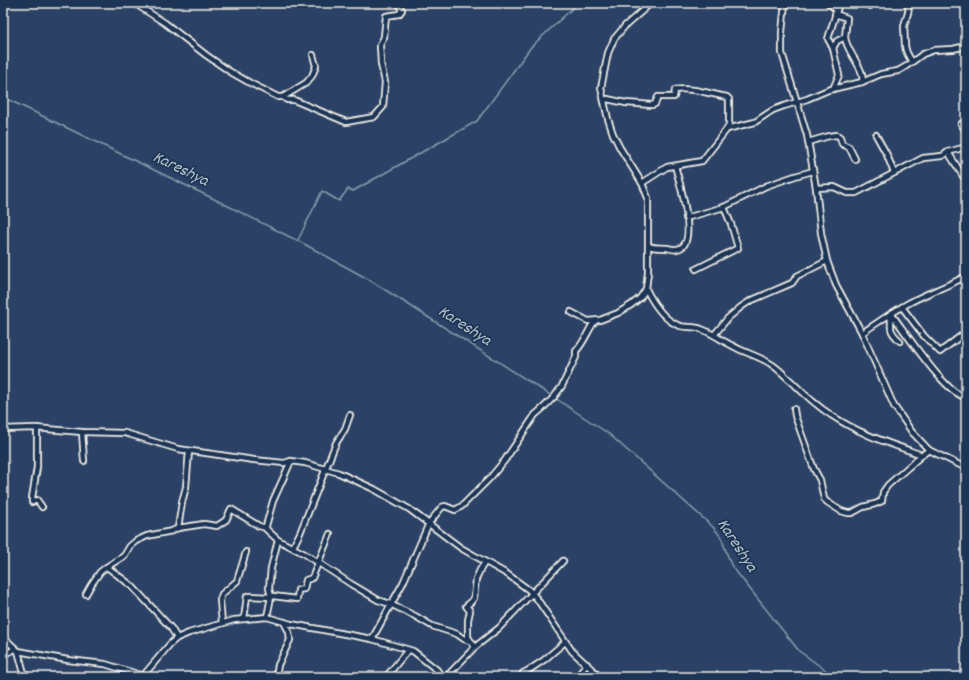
<svg xmlns="http://www.w3.org/2000/svg" width="969" height="680" font-family="Dekko,sans-serif">
  <style>
    .lines { fill: none; stroke-linecap: round; stroke-linejoin: round }
    .stream { stroke: #869fab; stroke-width: 1.5 }
    .minor-casing { stroke: #f4f1e8; stroke-width: 8 }
    .minor { stroke: #1d3557; stroke-width: 4.5 }
    .labels { text-anchor: middle; dominant-baseline: central; stroke-width: 3.5; stroke-linejoin: round; paint-order: stroke }
    .water-label { font-size: 17px; font-style: italic; fill: #b4c1c5; stroke: #1d3557 }
  </style>
  <rect width="100%" height="100%" fill="#2b4266"/>
  <filter id="ink" filterUnits="userSpaceOnUse"><feTurbulence type="fractalNoise" baseFrequency=".025" numOctaves="2"/><feDisplacementMap in="SourceGraphic" scale="8" xChannelSelector="R" yChannelSelector="G"/><feConvolveMatrix kernelMatrix="1 2 1 2 8 2 1 2 1" color-interpolation-filters="sRGB"/></filter>
  <g filter="url(#ink)">
    <g class="lines">
      <g class="stream">
        <path d="M3 97 212 198 306 245 368 279 552 396"/>
        <path d="M298 240 322 191 339 201 348 189 353 191 477 121 531 47 578 3"/>
        <path d="M555 398 609 434 713 527 721 537 731 565 799 651 835 677"/>
      </g>
      <g class="minor-casing">
        <g id="minor">
          <path d="M134 3 165 23 206 55 229 71 250 83 278 97H283L306 83 312 76 316 66 313 55"/>
          <path d="M785 3 782 32V53L807 135 816 188 821 233 827 261 836 285 862 333 894 406 912 432 929 450 966 468"/>
          <path d="M828 3 837 10"/>
          <path d="M861 3 870 6"/>
          <path d="M907 3C912 11 904 19 904 28 905 33 904 45 906 50 907 54 910 58 912 62"/>
          <path d="M845 37C846 52 866 69 862 82"/>
          <path d="M833 48 837 41 845 37 847 18 835 14"/>
          <path d="M833 89 839 75 833 48 828 39 839 3"/>
          <path d="M283 97 287 100H294L346 122 374 117 383 107 385 82 381 64 380 45 384 37 386 16 399 14 402 10 401 9 399 3"/>
          <path d="M604 101 607 99 626 103 652 105 655 104 658 97H674L675 90C692 87 710 94 727 97L729 99V124L727 129"/>
          <path d="M961 124 966 131"/>
          <path d="M876 135 887 155 894 173"/>
          <path d="M808 142 829 136 837 135 840 137 842 144 849 147 855 159"/>
          <path d="M948 152 966 181"/>
          <path d="M642 183 667 167 702 161 727 129 755 122 773 110 784 106 807 99 828 90 862 82 881 74 898 71 905 67 923 54 934 50 953 49 966 46"/>
          <path d="M816 188 834 187 847 193H856L923 158 942 156 948 152 966 147"/>
          <path d="M686 218 724 207 766 186 795 176 813 171"/>
          <path d="M649 246C657 249 659 247 667 248 672 249 677 251 682 247 696 237 679 180 675 166"/>
          <path d="M696 269 738 248 731 224 724 207"/>
          <path d="M646 289C653 303 665 321 680 326 687 328 694 326 701 329 713 333 722 341 733 346 745 353 759 356 771 364 779 369 785 376 792 382 804 394 817 406 831 415 859 434 891 444 922 455L929 450"/>
          <path d="M902 307 924 336 940 352 966 332"/>
          <path d="M571 312 588 321 600 320 618 313 631 305 640 298 646 289 648 272V198L642 183 620 148 613 134 608 119 601 88 608 53 614 39 625 26 651 3"/>
          <path d="M892 313 893 316C906 333 947 396 966 397"/>
          <path d="M889 315C893 320 890 322 891 328 891 333 896 337 900 341"/>
          <path d="M862 333C877 323 891 313 907 304 926 293 947 287 966 276"/>
          <path d="M714 335 728 318 741 307 750 301 792 283 797 276 827 261"/>
          <path d="M794 409 795 416 814 469 820 480 824 499 827 502 841 511 848 513H852L863 507 875 504 882 501 883 492 888 485 922 455"/>
          <path d="M37 428V467L32 498V502L37 500 42 507"/>
          <path d="M3 429 35 428 82 432 125 433 178 449 254 460 284 463 291 461 305 463 339 473 374 489 409 509 461 548 507 574 529 590 537 599 572 651 600 677"/>
          <path d="M82 432 84 461"/>
          <path d="M178 528 204 524 217 526 226 520 231 509 259 526 266 528"/>
          <path d="M278 540 305 554 351 584 378 600 390 604 415 616 432 626 457 634 464 639 470 641"/>
          <path d="M293 547 300 533 336 443 345 429 350 415"/>
          <path d="M107 567 132 586 171 628 177 638"/>
          <path d="M86 594 91 585 100 572 105 568 124 556 130 546 136 541 147 536 172 531 178 528 182 502 186 487 189 451"/>
          <path d="M267 617 271 597 269 588 271 568 278 540 266 529V526L273 501 291 461"/>
          <path d="M244 619 247 596 271 597 273 596 297 599 298 590 304 589 306 580 312 578 330 534"/>
          <path d="M222 623 220 600 222 594 237 581 246 552"/>
          <path d="M3 637 18 651 68 660 105 664 147 677"/>
          <path d="M372 639 403 583 429 523 442 507 445 506 455 510 462 506 490 478 505 460 535 415 543 408 554 397 562 386 576 357V351C584 343 588 330 595 321"/>
          <path d="M475 647 468 637V620L470 611 466 606 471 602 474 598 476 579 480 570 485 562"/>
          <path d="M18 651 25 677"/>
          <path d="M3 653 9 652 15 649"/>
          <path d="M143 676 170 644 177 638 189 633 234 620 267 617 291 624 372 639 413 651 437 670 442 677"/>
          <path d="M276 677 278 665 290 640 289 632 284 622"/>
          <path d="M386 677 408 650"/>
          <path d="M446 677 475 647 499 628 563 561"/>
          <path d="M521 677 523 673 529 670 544 660 565 642"/>
          <path d="M577 677 587 664"/>
        </g>
      </g>
      <use href="#minor" class="minor"/>
    </g>
  </g>
  <g class="labels">
    <g class="water-label">
      <text transform="translate(180 170) rotate(26)">Kareshya</text>
      <text transform="translate(464 327) rotate(33)">Kareshya</text>
      <text transform="translate(736 546) rotate(57)">Kareshya</text>
    </g>
  </g>
  <rect width="969" height="680" fill="none" stroke="#1d3557" stroke-width="16"/>
  <rect x="8" y="8" width="953" height="664" fill="none" stroke="#f4f1e8" stroke-width="1.5" filter="url(#ink)"/>
</svg>
